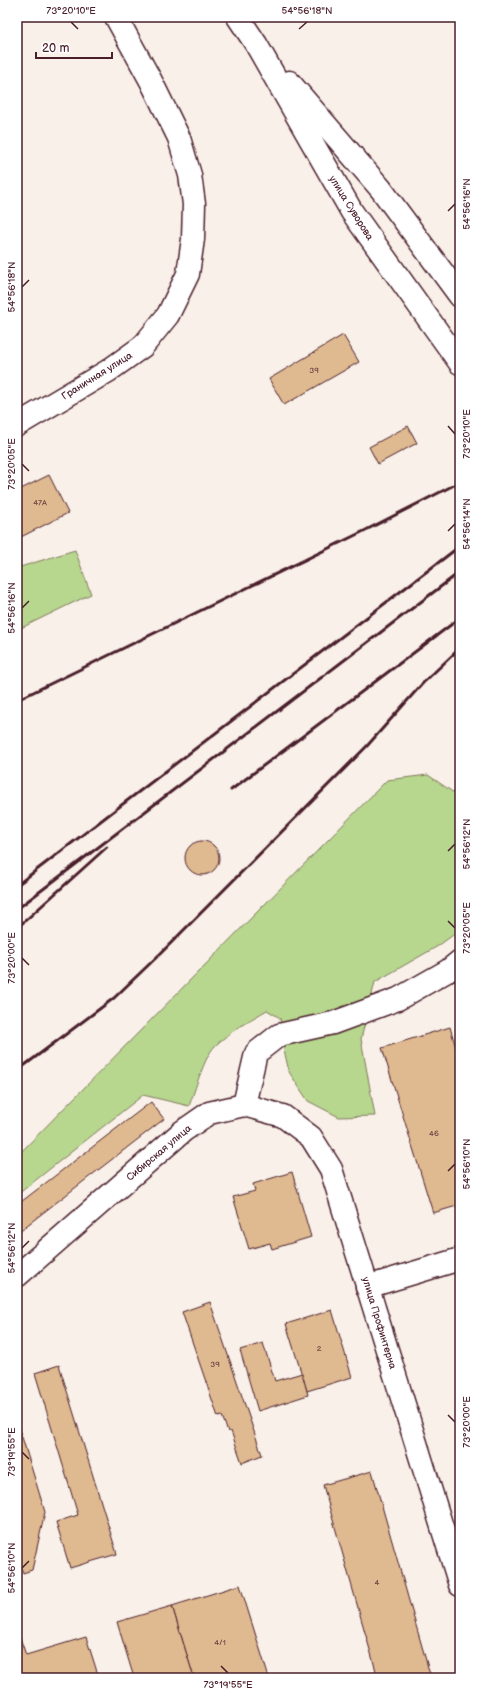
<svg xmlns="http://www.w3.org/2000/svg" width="477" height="1695" font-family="'Balsamiq Sans',sans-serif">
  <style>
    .green { fill: #b7d68e; stroke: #807a5c }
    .building { fill: #dfb990; stroke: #4a1f2b }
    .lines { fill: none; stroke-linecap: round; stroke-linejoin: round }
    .minor-casing { stroke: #4a1f2b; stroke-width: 25 }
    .tertiary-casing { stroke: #4a1f2b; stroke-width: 25 }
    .primary-casing { stroke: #4a1f2b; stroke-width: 25 }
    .minor { stroke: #fff; stroke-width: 22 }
    .tertiary { stroke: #fff; stroke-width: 22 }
    .primary { stroke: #fff; stroke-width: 22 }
    .rail { stroke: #4a1f2b; stroke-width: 3 }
    .ticks { fill: none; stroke: #4a1f2b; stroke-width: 1.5 }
    .labels { text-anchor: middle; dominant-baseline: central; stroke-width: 3; stroke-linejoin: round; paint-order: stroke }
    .number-label { font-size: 8px; fill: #6f4644 }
    .street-label { font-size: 10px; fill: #4a1f2b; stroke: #fff }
    .neatline { fill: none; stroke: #4a1f2b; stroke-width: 1.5 }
    .ticks-label { font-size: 10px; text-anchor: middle; fill: #4a1f2b }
  </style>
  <rect width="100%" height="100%" fill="#f9f1e9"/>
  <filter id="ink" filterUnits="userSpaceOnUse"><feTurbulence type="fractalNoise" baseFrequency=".025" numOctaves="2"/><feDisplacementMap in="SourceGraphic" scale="8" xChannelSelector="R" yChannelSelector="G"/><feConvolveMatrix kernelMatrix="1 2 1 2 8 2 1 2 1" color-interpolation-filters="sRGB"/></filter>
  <g filter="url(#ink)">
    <g class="green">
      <path d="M75 550 91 594 17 630V568Z"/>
      <path d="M428 775 460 797V930L438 946 375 982 361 1039 375 1116 339 1117 308 1101 289 1072 283 1045 280 1018 267 1010C250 1020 229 1032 215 1046 204 1057 195 1091 189 1106L143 1095 17 1195V1156L387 780Z"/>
    </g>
    <g class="building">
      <path d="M343 335 359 362 284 405 269 379Z"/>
      <path d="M408 426 417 443 378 464 369 447Z"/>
      <path d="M49 475 68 513 17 539V491Z"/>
      <circle cx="202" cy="858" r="17"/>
      <path d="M450 1027 460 1062V1205L433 1213 382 1048Z"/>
      <path d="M151 1102 164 1119 17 1233V1205Z"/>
      <path d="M292 1172 311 1237 272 1249 270 1243 249 1249 233 1197 255 1191 253 1184Z"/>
      <path d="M210 1302 262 1455 242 1463 231 1431 228 1432 222 1416 218 1417 182 1312Z"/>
      <path d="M332 1310 352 1377 307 1391 286 1324Z"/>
      <path d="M263 1343 275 1381 302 1373 308 1395 258 1411 240 1350Z"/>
      <path d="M59 1365 117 1554 70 1568 56 1522 78 1515 35 1373Z"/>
      <path d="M18 1424 45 1512 32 1570 23 1573 17 1554Z"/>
      <path d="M372 1471 431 1678H378L323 1485Z"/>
      <path d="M240 1585 269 1678H194L172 1606Z"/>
      <path d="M172 1606 194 1678H134L117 1622Z"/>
      <path d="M17 1629 26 1655 86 1637 99 1678H17Z"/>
    </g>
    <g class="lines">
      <g class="minor-casing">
        <g id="minor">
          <path d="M244 1105 256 1053 279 1035 333 1023 398 999 449 970 460 961"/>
          <path d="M17 1276 183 1131 209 1113 244 1105 283 1116 311 1137 331 1169 460 1585"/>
          <path d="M367 1287 460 1259"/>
        </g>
      </g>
      <g class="tertiary-casing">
        <path id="tertiary" d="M17 425 108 371 143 346 168 315 188 274 193 239 194 204 190 175 179 138 151 81 116 17"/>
      </g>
      <g class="primary-casing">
        <g id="primary">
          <path d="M238 17 256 44 352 212 460 363"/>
          <path d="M289 82 381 189 460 296"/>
        </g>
      </g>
      <use href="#minor" class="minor"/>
      <use href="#tertiary" class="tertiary"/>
      <use href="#primary" class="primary"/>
      <g class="rail">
        <path d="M17 700 364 531 460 482"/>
        <path d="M231 790 460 618"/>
        <path d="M17 885 460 546"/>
        <path d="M17 909 460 572"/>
        <path d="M17 928 107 847"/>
        <path d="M17 1071 114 998 161 953 367 746 423 683 460 648"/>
      </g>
    </g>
  </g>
  <path class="ticks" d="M71 22 78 29M299 29 307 22M448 211 455 204M22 287 29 280M448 426 455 434M22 464 29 471M448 531 455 524M22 608 29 601M448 851 455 844M448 921 455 928M22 958 29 965M448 1171 455 1164M22 1248 29 1241M448 1415 455 1422M22 1452 29 1459M22 1568 29 1561M221 1666 228 1673"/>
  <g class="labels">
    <g class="number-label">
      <text x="314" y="370">39</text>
      <text x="40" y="502">47А</text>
      <text x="434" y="1133">46</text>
      <text x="319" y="1348">2</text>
      <text x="215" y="1364">39</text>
      <text x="377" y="1582">4</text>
      <text x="220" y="1642">4/1</text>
    </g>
    <g class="street-label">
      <text transform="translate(351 208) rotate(58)">улица Суворова</text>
      <text transform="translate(97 376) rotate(-32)">Граничная улица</text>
      <text transform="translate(159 1153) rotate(-40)">Сибирская улица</text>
      <text transform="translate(379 1323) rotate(73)">улица Профинтерна</text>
    </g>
  </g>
  <rect width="477" height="1695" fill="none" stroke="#fff" stroke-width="44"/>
  <path d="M36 52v6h76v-6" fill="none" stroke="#4a1f2b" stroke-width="2"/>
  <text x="42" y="52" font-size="12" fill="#4a1f2b" stroke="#ffffff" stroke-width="3" paint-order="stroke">20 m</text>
  <rect x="22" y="22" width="433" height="1651" class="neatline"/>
  <g class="ticks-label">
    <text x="71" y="14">73°20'10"E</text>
    <text x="307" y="14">54°56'18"N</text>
    <text transform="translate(466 204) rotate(-90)" y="4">54°56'16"N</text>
    <text transform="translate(11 287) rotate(-90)" y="4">54°56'18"N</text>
    <text transform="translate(466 434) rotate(-90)" y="4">73°20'10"E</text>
    <text transform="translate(11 464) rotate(-90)" y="4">73°20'05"E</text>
    <text transform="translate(466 524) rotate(-90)" y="4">54°56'14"N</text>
    <text transform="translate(11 608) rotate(-90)" y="4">54°56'16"N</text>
    <text transform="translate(466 844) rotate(-90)" y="4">54°56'12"N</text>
    <text transform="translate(466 928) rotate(-90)" y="4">73°20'05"E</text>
    <text transform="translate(11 958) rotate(-90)" y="4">73°20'00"E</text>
    <text transform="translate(466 1164) rotate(-90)" y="4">54°56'10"N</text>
    <text transform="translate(11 1248) rotate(-90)" y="4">54°56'12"N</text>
    <text transform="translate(466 1422) rotate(-90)" y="4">73°20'00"E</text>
    <text transform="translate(11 1452) rotate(-90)" y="4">73°19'55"E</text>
    <text transform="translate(11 1568) rotate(-90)" y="4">54°56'10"N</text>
    <text x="228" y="1688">73°19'55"E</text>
  </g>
</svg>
